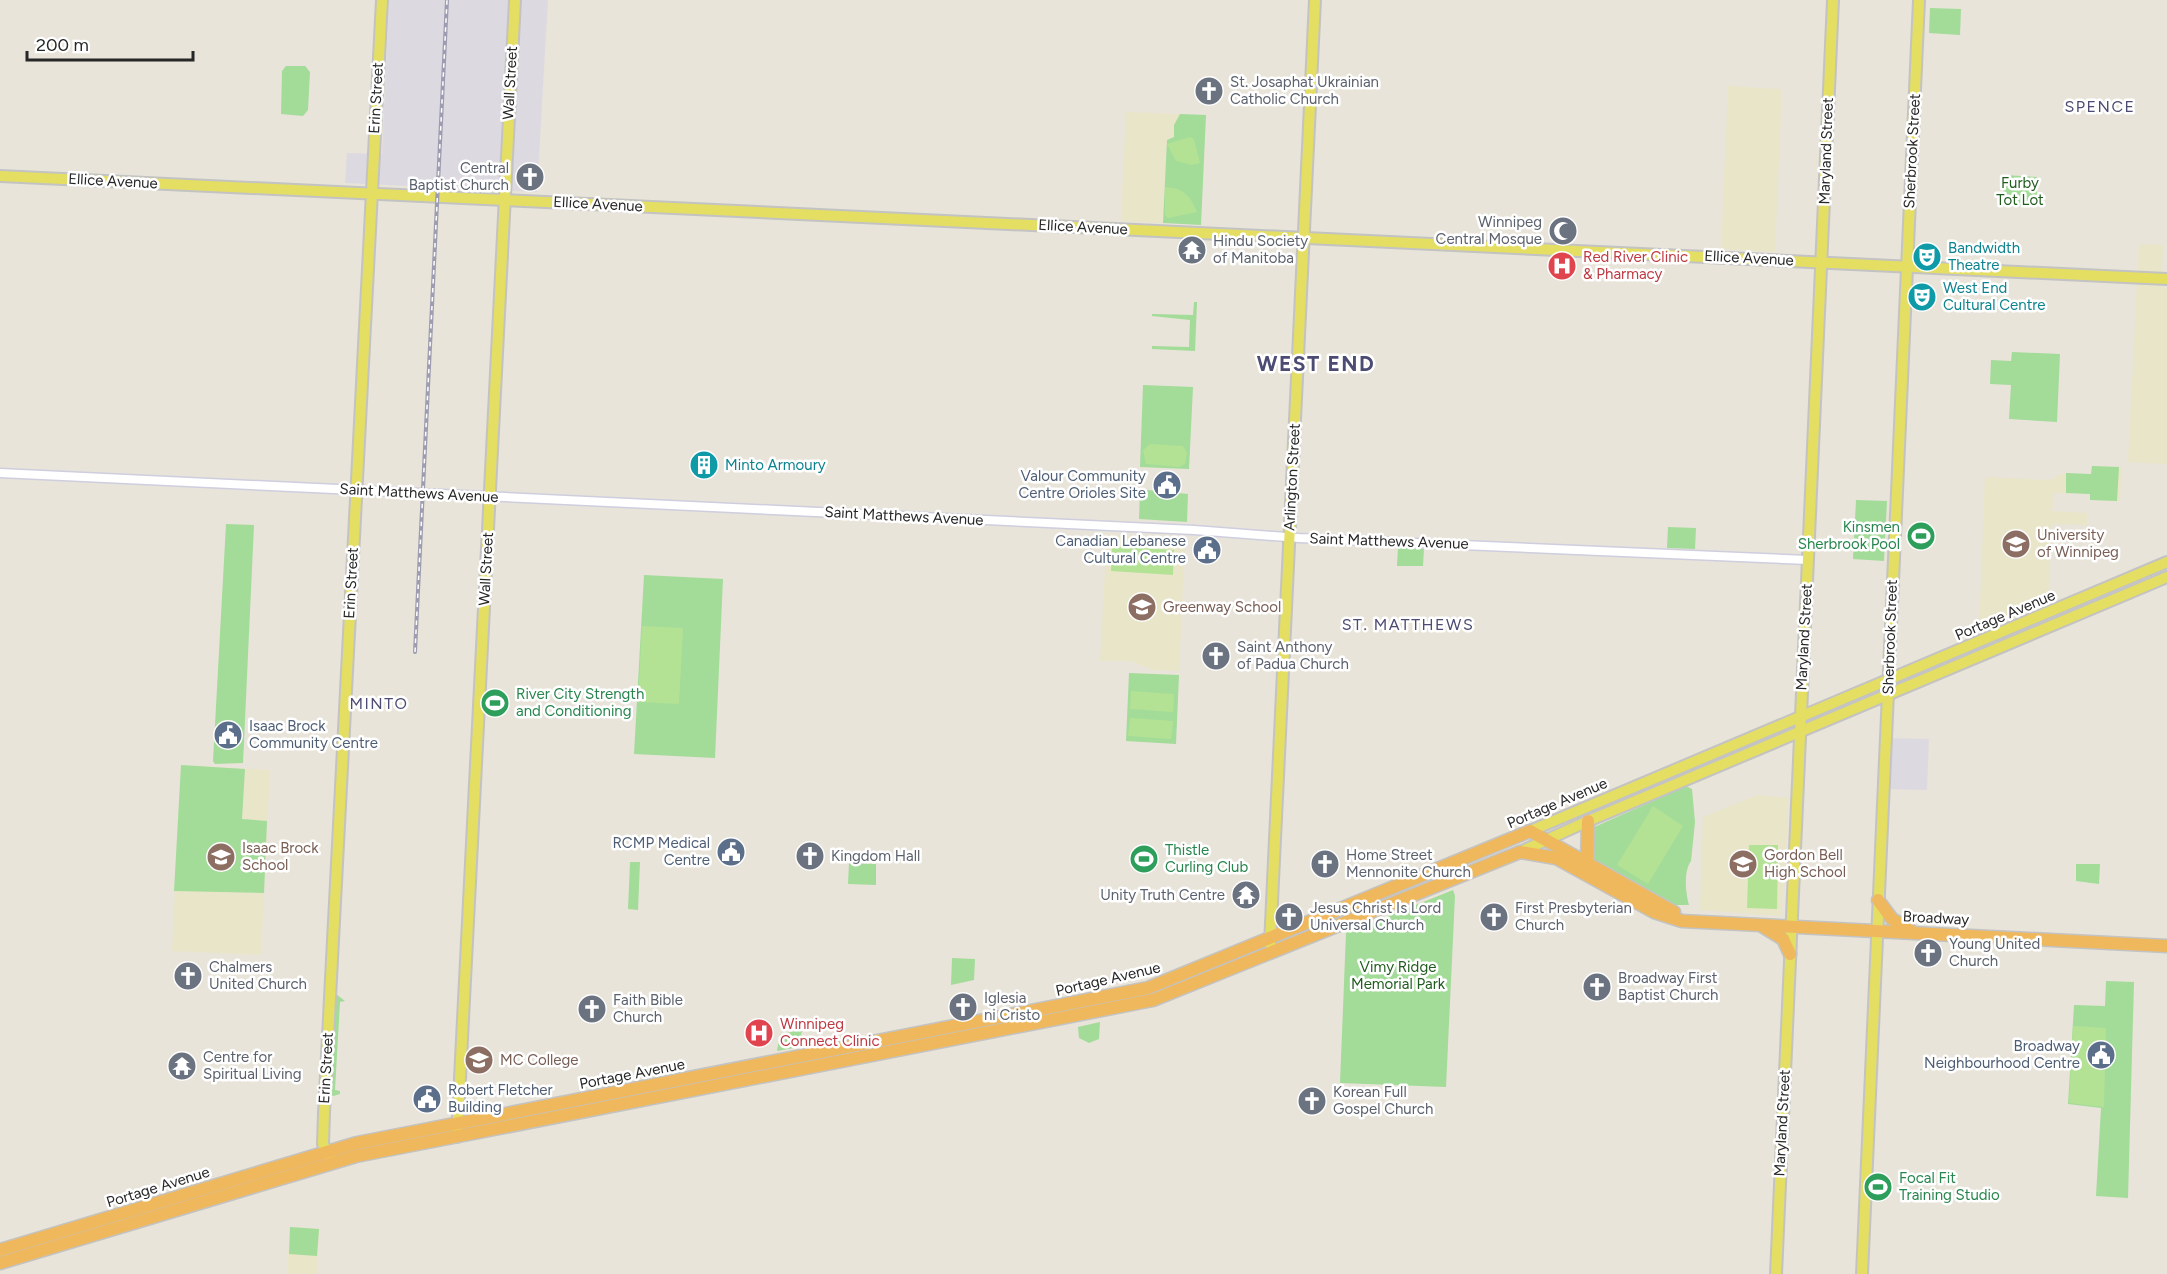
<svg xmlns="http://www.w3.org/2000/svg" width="2167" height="1274" font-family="Figtree,sans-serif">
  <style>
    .industrial { fill: #ddd9e1 }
    .education { fill: #e9e5c9 }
    .green { fill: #a3db99 }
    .pitch { fill: #b3e295 }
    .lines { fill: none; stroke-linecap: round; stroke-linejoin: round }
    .minor-casing { stroke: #cecedf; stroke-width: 11 }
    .major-casing { stroke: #c3c3c3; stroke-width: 14 }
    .highway-casing { stroke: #c3c3c3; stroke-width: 15 }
    .minor { stroke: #fff; stroke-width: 8 }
    .major { stroke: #e4de62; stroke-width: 10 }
    .highway { stroke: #f0b85c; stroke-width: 12 }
    .rail-casing { stroke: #9d9cb0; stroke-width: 4 }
    .rail { stroke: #fff; stroke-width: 1.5; stroke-dasharray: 4.5; stroke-linecap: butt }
    .labels { text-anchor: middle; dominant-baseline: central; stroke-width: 5; stroke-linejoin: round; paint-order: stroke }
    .worship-label { font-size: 15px; fill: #5b616d; stroke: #fff; text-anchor: start }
    .street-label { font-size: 15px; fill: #272727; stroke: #fff }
    .park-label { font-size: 15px; fill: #205c1e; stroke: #fff }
    .culture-label { font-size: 15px; fill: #0d838f; stroke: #fff; text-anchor: start }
    .health-label { font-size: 15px; fill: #be3a42; stroke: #fff; text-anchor: start }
    .service-label { font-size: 15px; fill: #4e5e75; stroke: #fff; text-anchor: end }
    .leisure-label { font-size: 15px; fill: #27864d; stroke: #fff; text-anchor: start }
    .education-label { font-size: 15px; fill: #785e54; stroke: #fff; text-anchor: start }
    .neighbourhood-label { font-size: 16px; letter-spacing: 1.5px; fill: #4c4b73; stroke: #fff }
    .district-label { font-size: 21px; font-weight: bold; letter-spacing: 1.5px; fill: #4c4b73; stroke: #fff }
  </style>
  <rect width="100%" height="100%" fill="#e8e4d9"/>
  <g class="industrial">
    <path d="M389 0H548L537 192 345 183 347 153 382 154Z"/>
    <path d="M1886 738 1929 739 1927 790 1883 789Z"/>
  </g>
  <g class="education">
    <path d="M1728 86 1782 89 1775 252 1721 249Z"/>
    <path d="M1126 112 1180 114 1174 125V137L1167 140 1163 223 1121 221Z"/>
    <path d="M2139 244 2163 245 2161 287 2167 288V464L2128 462Z"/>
    <path d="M2092 466 2122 467 2120 501 2090 500V494L2053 493 2052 511 2087 513V525L2052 524 2048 603 1979 631 1985 477 2050 480 2060 474H2091Z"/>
    <path d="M1107 535 1185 539 1179 671 1153 670 1131 661H1100Z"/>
    <path d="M181 765 270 770 261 955 172 951Z"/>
    <path d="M1757 795 1789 798 1781 916 1700 910 1703 817Z"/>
    <path d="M290 1227 319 1229 317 1274H287Z"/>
  </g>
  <g class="green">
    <path d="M1930 8 1961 9 1960 35 1929 33Z"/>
    <path d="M286 66H305L310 72 308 110 303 116 281 114 282 71Z"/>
    <path d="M1180 114 1206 115 1201 225 1163 223 1167 140 1174 137V125Z"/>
    <path d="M2004 175 2038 177 2036 207 2002 205Z"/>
    <path d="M1194 302H1197L1195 351 1152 349V346L1189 347 1190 320 1152 316V314L1193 315Z"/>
    <path d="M2012 352 2060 354 2057 422 2009 419 2011 385 1990 384 1991 360 2011 361Z"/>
    <path d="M1143 385 1193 387 1189 469 1140 467Z"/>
    <path d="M2092 466 2119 467 2117 501 2090 500V494L2066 493V473L2091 474Z"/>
    <path d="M1147 490 1188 494 1187 522 1139 519 1140 492Z"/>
    <path d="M1856 500 1887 501 1884 561 1853 559Z"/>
    <path d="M226 524 254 525 243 763 215 764 213 761Z"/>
    <path d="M1668 527 1696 528 1695 549 1667 548Z"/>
    <path d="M1398 547 1424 548 1423 566H1397Z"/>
    <path d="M644 575 723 579 715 758 634 754Z"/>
    <path d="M1129 673 1179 675 1176 744 1126 741Z"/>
    <path d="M181 765 245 769 242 819 267 821 264 893 174 891Z"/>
    <path d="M1686 786 1692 789 1695 822 1691 861C1683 872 1686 894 1689 905H1673L1589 858 1590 829Z"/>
    <path d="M630 862H640L638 910 628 909Z"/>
    <path d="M849 863 876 864V885L848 884Z"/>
    <path d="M2076 864H2100L2099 884 2076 881Z"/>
    <path d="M1453 890 1455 896 1446 1087 1340 1083 1346 933Z"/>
    <path d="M952 958 975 959 974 980 951 985Z"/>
    <path d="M2106 981 2134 982 2128 1198 2096 1196 2101 1108 2068 1104 2074 1005 2105 1006Z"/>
    <path d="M336 994 345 1001 340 1002 335 1090 340 1091V1094L333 1096 330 1093Z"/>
    <path d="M1100 1022 1099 1039 1089 1043 1079 1038 1078 1027Z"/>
    <path d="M803 1030 801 1034 806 1042 811 1043 819 1040 822 1043 777 1051 780 1034Z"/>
    <path d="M290 1227 319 1229 317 1256 289 1254Z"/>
  </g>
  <g class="pitch">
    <path d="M1190 137 1194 139 1200 163 1192 165 1176 161 1167 144Z"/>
    <path d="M1165 187C1184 188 1190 196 1197 212L1168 218 1165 215Z"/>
    <path d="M1150 444 1183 446 1187 453 1185 464 1179 467 1146 464 1143 450Z"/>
    <path d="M1112 546 1174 550 1173 575 1111 571Z"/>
    <path d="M642 626 683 628 679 704 638 702Z"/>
    <path d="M1131 691 1174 694 1173 712 1130 709Z"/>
    <path d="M1130 718 1173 721 1171 739 1128 736Z"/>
    <path d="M1653 806 1683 826 1648 884 1617 865Z"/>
    <path d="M1749 845H1778L1777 909 1747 908Z"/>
    <path d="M2073 1026 2106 1028 2104 1107 2069 1103Z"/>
  </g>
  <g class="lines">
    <g class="minor-casing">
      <path id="minor" d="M0 473 1194 530 1299 538 1808 560"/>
    </g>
    <g class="major-casing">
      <g id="major">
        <path d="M0 176 2167 279"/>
        <path d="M1530 831 2167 562"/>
        <path d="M1520 852 1588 821 2167 577"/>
        <path d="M1270 944 1315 0"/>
        <path d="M457 1137 515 0"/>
        <path d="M330 1157 323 1144 324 1113 382 0"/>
        <path d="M1776 1274 1833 0"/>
        <path d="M1862 1274 1919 0"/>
      </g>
    </g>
    <g class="highway-casing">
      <g id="highway">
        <path d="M1587 864 1588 821"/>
        <path d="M1878 900 1892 919 1910 930"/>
        <path d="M1762 926 1783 939 1790 954"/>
        <path d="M0 1250 357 1143 1148 988 1530 831 1674 912"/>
        <path d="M0 1263 356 1156 1153 1000 1520 852 1556 858 1654 912 1682 921 2167 946"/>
      </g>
    </g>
    <use href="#minor" class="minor"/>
    <use href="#major" class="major"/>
    <use href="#highway" class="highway"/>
    <g class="rail-casing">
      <path id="rail" d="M415 652 447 0"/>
    </g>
    <use href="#rail" class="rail"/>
  </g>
  <defs>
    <g id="church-disc" transform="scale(1.5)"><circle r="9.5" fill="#6b7280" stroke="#fff"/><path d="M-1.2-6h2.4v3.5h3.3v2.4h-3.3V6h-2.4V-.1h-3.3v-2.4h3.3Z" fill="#fff"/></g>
    <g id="mosque-disc" transform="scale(1.5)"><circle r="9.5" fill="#6b7280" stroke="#fff"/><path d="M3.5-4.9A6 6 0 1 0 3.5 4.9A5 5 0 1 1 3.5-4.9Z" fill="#fff"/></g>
    <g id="temple-disc" transform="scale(1.5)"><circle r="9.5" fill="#6b7280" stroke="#fff"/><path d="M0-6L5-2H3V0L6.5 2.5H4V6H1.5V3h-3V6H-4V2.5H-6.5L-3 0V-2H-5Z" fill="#fff"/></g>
    <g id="theatre-disc" transform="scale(1.5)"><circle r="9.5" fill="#0f9aa8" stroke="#fff"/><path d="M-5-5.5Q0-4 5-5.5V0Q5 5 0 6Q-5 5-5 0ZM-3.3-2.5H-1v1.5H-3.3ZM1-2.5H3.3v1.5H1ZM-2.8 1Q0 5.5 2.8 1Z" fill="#fff"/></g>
    <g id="hospital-disc" transform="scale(1.5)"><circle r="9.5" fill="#e0444e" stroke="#fff"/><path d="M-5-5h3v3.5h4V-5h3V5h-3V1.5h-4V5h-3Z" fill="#fff"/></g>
    <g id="building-disc" transform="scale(1.5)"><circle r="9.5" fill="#0f9aa8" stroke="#fff"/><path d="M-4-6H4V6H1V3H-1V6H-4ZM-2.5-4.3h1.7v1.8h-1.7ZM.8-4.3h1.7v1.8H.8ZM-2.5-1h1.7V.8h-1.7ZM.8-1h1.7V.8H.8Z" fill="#fff"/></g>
    <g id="civic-disc" transform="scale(1.5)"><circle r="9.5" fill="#5c6f8a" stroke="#fff"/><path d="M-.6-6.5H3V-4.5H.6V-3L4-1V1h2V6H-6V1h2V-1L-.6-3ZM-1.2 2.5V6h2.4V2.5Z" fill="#fff"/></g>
    <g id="stadium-disc" transform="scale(1.5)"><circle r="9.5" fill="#2e9e5b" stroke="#fff"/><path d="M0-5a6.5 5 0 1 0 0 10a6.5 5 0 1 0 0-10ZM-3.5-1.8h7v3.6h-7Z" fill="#fff"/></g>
    <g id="university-disc" transform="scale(1.5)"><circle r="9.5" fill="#8d6e63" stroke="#fff"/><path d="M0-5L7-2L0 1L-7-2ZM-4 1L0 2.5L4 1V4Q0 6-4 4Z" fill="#fff"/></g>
    <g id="school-disc" transform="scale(1.5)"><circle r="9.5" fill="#8d6e63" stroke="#fff"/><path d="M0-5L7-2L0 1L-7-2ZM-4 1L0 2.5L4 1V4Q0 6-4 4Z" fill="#fff"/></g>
  </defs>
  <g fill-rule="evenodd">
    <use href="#church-disc" x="1209" y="91"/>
    <use href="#church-disc" x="530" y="177"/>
    <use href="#mosque-disc" x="1563" y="231"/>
    <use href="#temple-disc" x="1192" y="250"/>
    <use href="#theatre-disc" x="1927" y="257"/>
    <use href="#hospital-disc" x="1562" y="266"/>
    <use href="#theatre-disc" x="1922" y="297"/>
    <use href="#building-disc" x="704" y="465"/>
    <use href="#civic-disc" x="1167" y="485"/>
    <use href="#stadium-disc" x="1921" y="536"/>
    <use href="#university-disc" x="2016" y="544"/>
    <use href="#civic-disc" x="1207" y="550"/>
    <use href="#school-disc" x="1142" y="607"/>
    <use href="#church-disc" x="1216" y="656"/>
    <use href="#stadium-disc" x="495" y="703"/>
    <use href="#civic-disc" x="228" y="735"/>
    <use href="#civic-disc" x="731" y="852"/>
    <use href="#church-disc" x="810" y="856"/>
    <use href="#school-disc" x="221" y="857"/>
    <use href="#stadium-disc" x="1144" y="859"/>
    <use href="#church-disc" x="1325" y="864"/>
    <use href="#school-disc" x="1743" y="864"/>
    <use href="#temple-disc" x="1246" y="895"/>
    <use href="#church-disc" x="1289" y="917"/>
    <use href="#church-disc" x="1494" y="917"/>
    <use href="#church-disc" x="1928" y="953"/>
    <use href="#church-disc" x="188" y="976"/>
    <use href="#church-disc" x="1597" y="987"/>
    <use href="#church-disc" x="963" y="1007"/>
    <use href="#church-disc" x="592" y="1009"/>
    <use href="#hospital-disc" x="759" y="1033"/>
    <use href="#civic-disc" x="2101" y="1055"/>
    <use href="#university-disc" x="479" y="1060"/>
    <use href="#temple-disc" x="182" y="1066"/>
    <use href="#civic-disc" x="427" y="1099"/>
    <use href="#church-disc" x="1312" y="1101"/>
    <use href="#stadium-disc" x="1878" y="1187"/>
  </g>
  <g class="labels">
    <g class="worship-label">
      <text x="1230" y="82">St. Josaphat Ukrainian<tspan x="1230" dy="17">Catholic Church</tspan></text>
      <text x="509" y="168" text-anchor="end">Central<tspan x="509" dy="17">Baptist Church</tspan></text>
      <text x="1542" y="222" text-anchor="end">Winnipeg<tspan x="1542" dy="17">Central Mosque</tspan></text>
      <text x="1213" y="241">Hindu Society<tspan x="1213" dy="17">of Manitoba</tspan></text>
      <text x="1237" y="647">Saint Anthony<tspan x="1237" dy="17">of Padua Church</tspan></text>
      <text x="1346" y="855">Home Street<tspan x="1346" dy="17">Mennonite Church</tspan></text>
      <text x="831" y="856">Kingdom Hall</text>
      <text x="1225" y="895" text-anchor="end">Unity Truth Centre</text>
      <text x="1310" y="908">Jesus Christ Is Lord<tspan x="1310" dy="17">Universal Church</tspan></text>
      <text x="1515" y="908">First Presbyterian<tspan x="1515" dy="17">Church</tspan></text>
      <text x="1949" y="944">Young United<tspan x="1949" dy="17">Church</tspan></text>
      <text x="209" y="967">Chalmers<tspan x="209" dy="17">United Church</tspan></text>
      <text x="1618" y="978">Broadway First<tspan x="1618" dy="17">Baptist Church</tspan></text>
      <text x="984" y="998">Iglesia<tspan x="984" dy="17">ni Cristo</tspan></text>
      <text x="613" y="1000">Faith Bible<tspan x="613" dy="17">Church</tspan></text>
      <text x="203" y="1057">Centre for<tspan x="203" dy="17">Spiritual Living</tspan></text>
      <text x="1333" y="1092">Korean Full<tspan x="1333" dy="17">Gospel Church</tspan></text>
    </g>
    <g class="street-label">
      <text transform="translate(510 83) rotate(-87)">Wall Street</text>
      <text transform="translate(376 98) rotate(-87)">Erin Street</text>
      <text transform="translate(1826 151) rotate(-88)">Maryland Street</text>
      <text transform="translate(1912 151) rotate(-87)">Sherbrook Street</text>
      <text transform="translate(113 181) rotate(3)">Ellice Avenue</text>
      <text transform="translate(598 204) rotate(3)">Ellice Avenue</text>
      <text transform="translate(1083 227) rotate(3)">Ellice Avenue</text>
      <text transform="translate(1749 258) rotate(3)">Ellice Avenue</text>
      <text transform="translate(1292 477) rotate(-87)">Arlington Street</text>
      <text transform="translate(419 493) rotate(3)">Saint Matthews Avenue</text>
      <text transform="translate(904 516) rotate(3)">Saint Matthews Avenue</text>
      <text transform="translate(1389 541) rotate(2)">Saint Matthews Avenue</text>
      <text transform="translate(486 569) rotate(-87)">Wall Street</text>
      <text transform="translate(351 583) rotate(-87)">Erin Street</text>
      <text transform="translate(2005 615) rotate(-23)">Portage Avenue</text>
      <text transform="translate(1804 637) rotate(-87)">Maryland Street</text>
      <text transform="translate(1890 637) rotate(-88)">Sherbrook Street</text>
      <text transform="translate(1557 803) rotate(-23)">Portage Avenue</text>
      <text transform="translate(1936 918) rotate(3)">Broadway</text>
      <text transform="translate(1108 979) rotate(-13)">Portage Avenue</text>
      <text transform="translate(326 1068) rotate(-87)">Erin Street</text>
      <text transform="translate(632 1074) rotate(-11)">Portage Avenue</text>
      <text transform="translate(1782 1123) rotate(-87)">Maryland Street</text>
      <text transform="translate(158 1187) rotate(-17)">Portage Avenue</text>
    </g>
    <g class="park-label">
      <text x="2020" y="183">Furby<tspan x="2020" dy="17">Tot Lot</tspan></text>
      <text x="1398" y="967">Vimy Ridge<tspan x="1398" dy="17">Memorial Park</tspan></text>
    </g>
    <g class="culture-label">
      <text x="1948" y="248">Bandwidth<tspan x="1948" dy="17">Theatre</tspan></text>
      <text x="1943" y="288">West End<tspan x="1943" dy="17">Cultural Centre</tspan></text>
      <text x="725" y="465">Minto Armoury</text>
    </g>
    <g class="health-label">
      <text x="1583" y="257">Red River Clinic<tspan x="1583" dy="17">&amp; Pharmacy</tspan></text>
      <text x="780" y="1024">Winnipeg<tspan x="780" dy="17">Connect Clinic</tspan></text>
    </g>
    <g class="service-label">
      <text x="1146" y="476">Valour Community<tspan x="1146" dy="17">Centre Orioles Site</tspan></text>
      <text x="1186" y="541">Canadian Lebanese<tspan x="1186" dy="17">Cultural Centre</tspan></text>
      <text x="249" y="726" text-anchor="start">Isaac Brock<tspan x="249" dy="17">Community Centre</tspan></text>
      <text x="710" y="843">RCMP Medical<tspan x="710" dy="17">Centre</tspan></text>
      <text x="2080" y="1046">Broadway<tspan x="2080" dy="17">Neighbourhood Centre</tspan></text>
      <text x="448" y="1090" text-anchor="start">Robert Fletcher<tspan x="448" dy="17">Building</tspan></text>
    </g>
    <g class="leisure-label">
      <text x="1900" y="527" text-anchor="end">Kinsmen<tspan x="1900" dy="17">Sherbrook Pool</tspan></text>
      <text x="516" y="694">River City Strength<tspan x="516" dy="17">and Conditioning</tspan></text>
      <text x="1165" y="850">Thistle<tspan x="1165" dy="17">Curling Club</tspan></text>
      <text x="1899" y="1178">Focal Fit<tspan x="1899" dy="17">Training Studio</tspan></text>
    </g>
    <g class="education-label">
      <text x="2037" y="535">University<tspan x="2037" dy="17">of Winnipeg</tspan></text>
      <text x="1163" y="607">Greenway School</text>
      <text x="242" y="848">Isaac Brock<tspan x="242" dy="17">School</tspan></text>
      <text x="1764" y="855">Gordon Bell<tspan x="1764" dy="17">High School</tspan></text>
      <text x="500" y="1060">MC College</text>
    </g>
    <g class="neighbourhood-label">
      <text x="2100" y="106">SPENCE</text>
      <text x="1408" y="624">ST. MATTHEWS</text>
      <text x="379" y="703">MINTO</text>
    </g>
    <g class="district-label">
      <text x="1316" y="363">WEST END</text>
    </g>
  </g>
  <path d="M27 51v9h166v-9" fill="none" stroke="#272727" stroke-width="3"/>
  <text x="36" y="51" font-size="18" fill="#272727" stroke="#ffffff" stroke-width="4.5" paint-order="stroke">200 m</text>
</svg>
